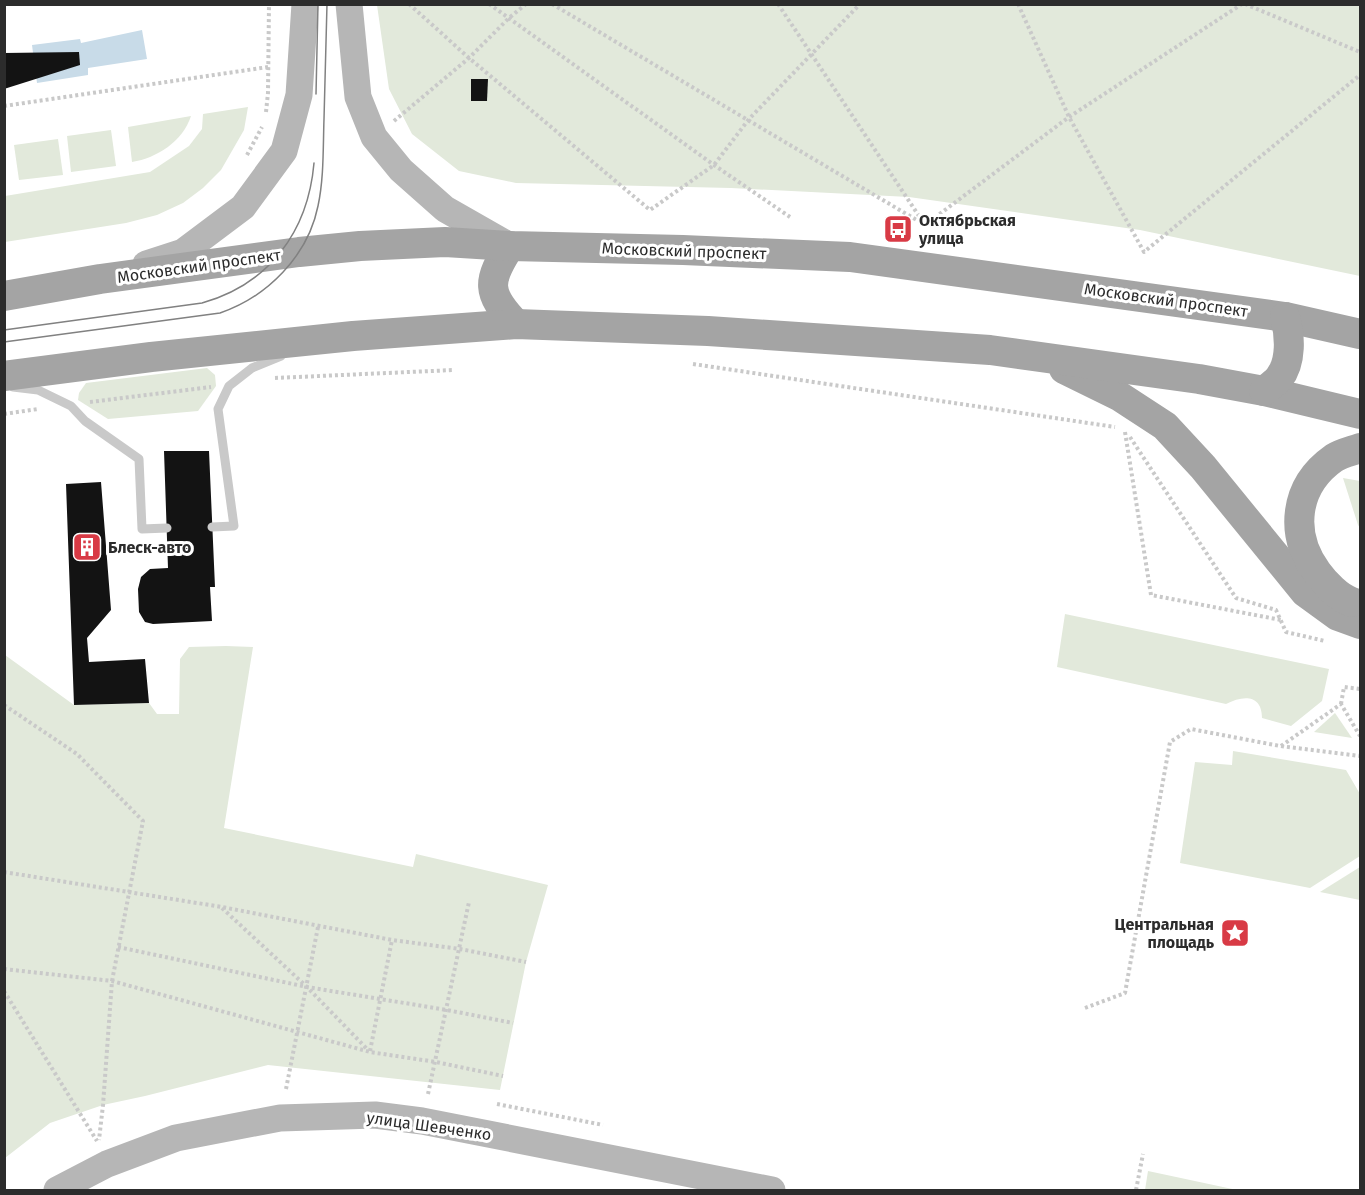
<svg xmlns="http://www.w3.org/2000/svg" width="1365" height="1195" font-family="'Fira Sans',sans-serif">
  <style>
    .green { fill: #e2e9db }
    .water { fill: #c8dbe8 }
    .building { fill: #131313 }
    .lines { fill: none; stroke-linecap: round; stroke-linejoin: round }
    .path { stroke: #c9c9c9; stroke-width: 4; stroke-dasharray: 3 3; stroke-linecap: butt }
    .service { stroke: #c9c9c9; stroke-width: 9 }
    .secondary { stroke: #b6b6b6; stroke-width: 27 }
    .primary { stroke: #a4a4a4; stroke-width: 30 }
    .tram { stroke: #818181; stroke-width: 1.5 }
    .labels { text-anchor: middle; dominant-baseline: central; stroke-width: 6; stroke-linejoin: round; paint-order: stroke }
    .poi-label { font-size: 16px; font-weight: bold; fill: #2c2c2c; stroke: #fff; text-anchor: start }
    .street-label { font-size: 16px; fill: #2c2c2c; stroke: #fff }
  </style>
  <rect width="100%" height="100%" fill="#fff"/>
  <g class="green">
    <path d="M377 5H1360V276L1140 230 909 197 731 188 516 183 459 171 412 134 389 89Z"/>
    <path d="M248 107 244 130 221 170 203 188 183 203 157 215 126 223 5 242V196L150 172 189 146 202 129 203 114Z"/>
    <path d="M191 116C183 141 157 158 132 162L128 127Z"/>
    <path d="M111 130 116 166 71 172 67 136Z"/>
    <path d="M58 139 63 175 19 180 14 145Z"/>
    <path d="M207 368 215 375 216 386 198 411 108 419 78 400 79 393 86 383Z"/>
    <path d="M1343 478 1360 481V528L1358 525Z"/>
    <path d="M1065 614 1329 669 1322 701 1291 726 1262 718C1262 694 1243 695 1226 704L1057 667Z"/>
    <path d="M226 646 253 647 224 828 413 867 416 854 548 885 526 962 500 1090 268 1065 145 1096 103 1105 50 1123 5 1158V655L74 705 149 703 157 714H179L180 659 189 647Z"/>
    <path d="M1335 713 1352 738 1314 732Z"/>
    <path d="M1233 751 1346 770 1360 794V856L1310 888 1180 863 1195 762 1232 765Z"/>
    <path d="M1360 867V900L1320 892Z"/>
    <path d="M1148 1171 1237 1190H1145Z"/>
  </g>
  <path class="water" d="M142 30 147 59 88 68V75L37 83 32 45 80 39 81 43Z"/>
  <g class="building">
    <path d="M79 52 80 65 4 89V53Z"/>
    <path d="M471 79H488L487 101H471Z"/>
    <path d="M164 451H209L215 587H210L212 621 153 624 145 622 139 612 138 589 141 577 150 569 168 568Z"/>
    <path d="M101 482 111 610 87 638 89 662 145 659 149 703 74 705 66 484Z"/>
  </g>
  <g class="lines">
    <g class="path">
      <path d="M409 4 469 58 650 210 714 165 749 119 860 4"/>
      <path d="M489 4 714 165 790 217"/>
      <path d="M552 4 925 225"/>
      <path d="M778 4 923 222"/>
      <path d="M1018 4 1069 117 1144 252 1360 75"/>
      <path d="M1245 4 1360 52"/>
      <path d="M4 106 268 67"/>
      <path d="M266 112 268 93 269 4"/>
      <path d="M394 121 469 58 509 18 526 4"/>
      <path d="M247 155 262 127"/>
      <path d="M925 225 1069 117 1242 4"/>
      <path d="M693 364 1115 427"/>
      <path d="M275 378 454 370"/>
      <path d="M90 402 211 387"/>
      <path d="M4 414 38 409"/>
      <path d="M1125 432 1151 595 1281 620"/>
      <path d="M1130 437 1236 598 1276 610 1286 632 1325 641"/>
      <path d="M1341 704 1344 687 1360 689"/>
      <path d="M4 705 77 754 143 821 112 981 103 1105 99 1140"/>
      <path d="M1281 746 1341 704 1360 736"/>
      <path d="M4 872 222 907 392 940 460 949 526 962"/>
      <path d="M222 908 307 987 369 1051"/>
      <path d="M118 947 307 987 447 1010 513 1023"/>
      <path d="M4 969 112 981 370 1052 436 1062 503 1076"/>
      <path d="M4 991 97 1141"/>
      <path d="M1085 1008 1125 993 1170 742 1191 729 1280 746 1360 756"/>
      <path d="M370 1051 392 940"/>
      <path d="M286 1089 318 927"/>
      <path d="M428 1094 469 902"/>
      <path d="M497 1104 603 1125"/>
      <path d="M1136 1190 1143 1154"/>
    </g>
    <g class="service">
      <path d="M13 387 38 390 71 406 85 421 139 459 142 529 167 528"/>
      <path d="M212 527 234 526 218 409 229 386 252 368 281 356"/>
    </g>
    <g class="secondary">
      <path d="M349 4 358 97 374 137 401 170 445 209 510 246"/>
      <path d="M146 264 183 252 243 207 284 151 299 95 305 4"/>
      <path d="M57 1190 107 1164 176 1138 280 1118 375 1115 422 1121 772 1190"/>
    </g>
    <g class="primary">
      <path d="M510 246C487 281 486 293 516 324"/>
      <path d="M4 296 100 279 299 252 360 246 445 242 510 246 683 250 850 257 1285 317 1360 334"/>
      <path d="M1064 369 1119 396 1165 426 1203 467 1305 592 1338 616 1360 624"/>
      <path d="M4 376 151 357 353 336 516 324 708 331 990 350 1199 379 1264 391 1360 414"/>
      <path d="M1264 391C1269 387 1275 383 1279 378 1292 362 1290 335 1285 317"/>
      <path d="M1352 602C1339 598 1325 583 1317 572 1289 534 1294 486 1334 458 1342 453 1352 451 1360 448"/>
    </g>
    <g class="tram">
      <path d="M316 94 318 4"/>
      <path d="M4 330 202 303C269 284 308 232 314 163"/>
      <path d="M4 342 220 313C267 297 308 256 318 206 324 178 323 148 324 119 325 81 326 43 327 4"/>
    </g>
  </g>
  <defs>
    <g id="bus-square" transform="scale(1.5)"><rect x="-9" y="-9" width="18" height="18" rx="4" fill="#d83a45" stroke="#fff"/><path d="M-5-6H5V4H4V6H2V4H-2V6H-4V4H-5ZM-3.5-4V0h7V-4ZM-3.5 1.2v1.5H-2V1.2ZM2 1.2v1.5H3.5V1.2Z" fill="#fff"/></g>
    <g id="building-square" transform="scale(1.5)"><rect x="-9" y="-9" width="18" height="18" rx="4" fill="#d83a45" stroke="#fff"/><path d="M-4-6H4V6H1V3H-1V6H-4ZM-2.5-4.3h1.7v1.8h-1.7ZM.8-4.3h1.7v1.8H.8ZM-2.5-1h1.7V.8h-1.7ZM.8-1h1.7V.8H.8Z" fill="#fff"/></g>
    <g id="sight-square" transform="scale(1.5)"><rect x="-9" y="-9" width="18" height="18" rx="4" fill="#d83a45" stroke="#fff"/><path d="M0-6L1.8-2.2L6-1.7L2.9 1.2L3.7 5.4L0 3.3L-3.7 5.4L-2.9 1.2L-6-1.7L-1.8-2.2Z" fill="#fff"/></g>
  </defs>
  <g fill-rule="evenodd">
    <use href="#bus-square" x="898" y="229"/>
    <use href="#building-square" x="87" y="547"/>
    <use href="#sight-square" x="1235" y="933"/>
  </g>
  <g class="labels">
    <g class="poi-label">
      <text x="919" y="220">Октябрьская<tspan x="919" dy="18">улица</tspan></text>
      <text x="108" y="547">Блеск-авто</text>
      <text x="1214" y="924" text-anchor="end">Центральная<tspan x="1214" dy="18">площадь</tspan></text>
    </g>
    <g class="street-label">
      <text transform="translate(684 251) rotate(2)">Московский проспект</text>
      <text transform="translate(199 266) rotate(-8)">Московский проспект</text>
      <text transform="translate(1166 300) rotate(8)">Московский проспект</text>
      <text transform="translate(429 1126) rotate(8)">улица Шевченко</text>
    </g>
  </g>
  <rect width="1365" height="1195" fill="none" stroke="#2c2c2c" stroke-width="12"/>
</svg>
